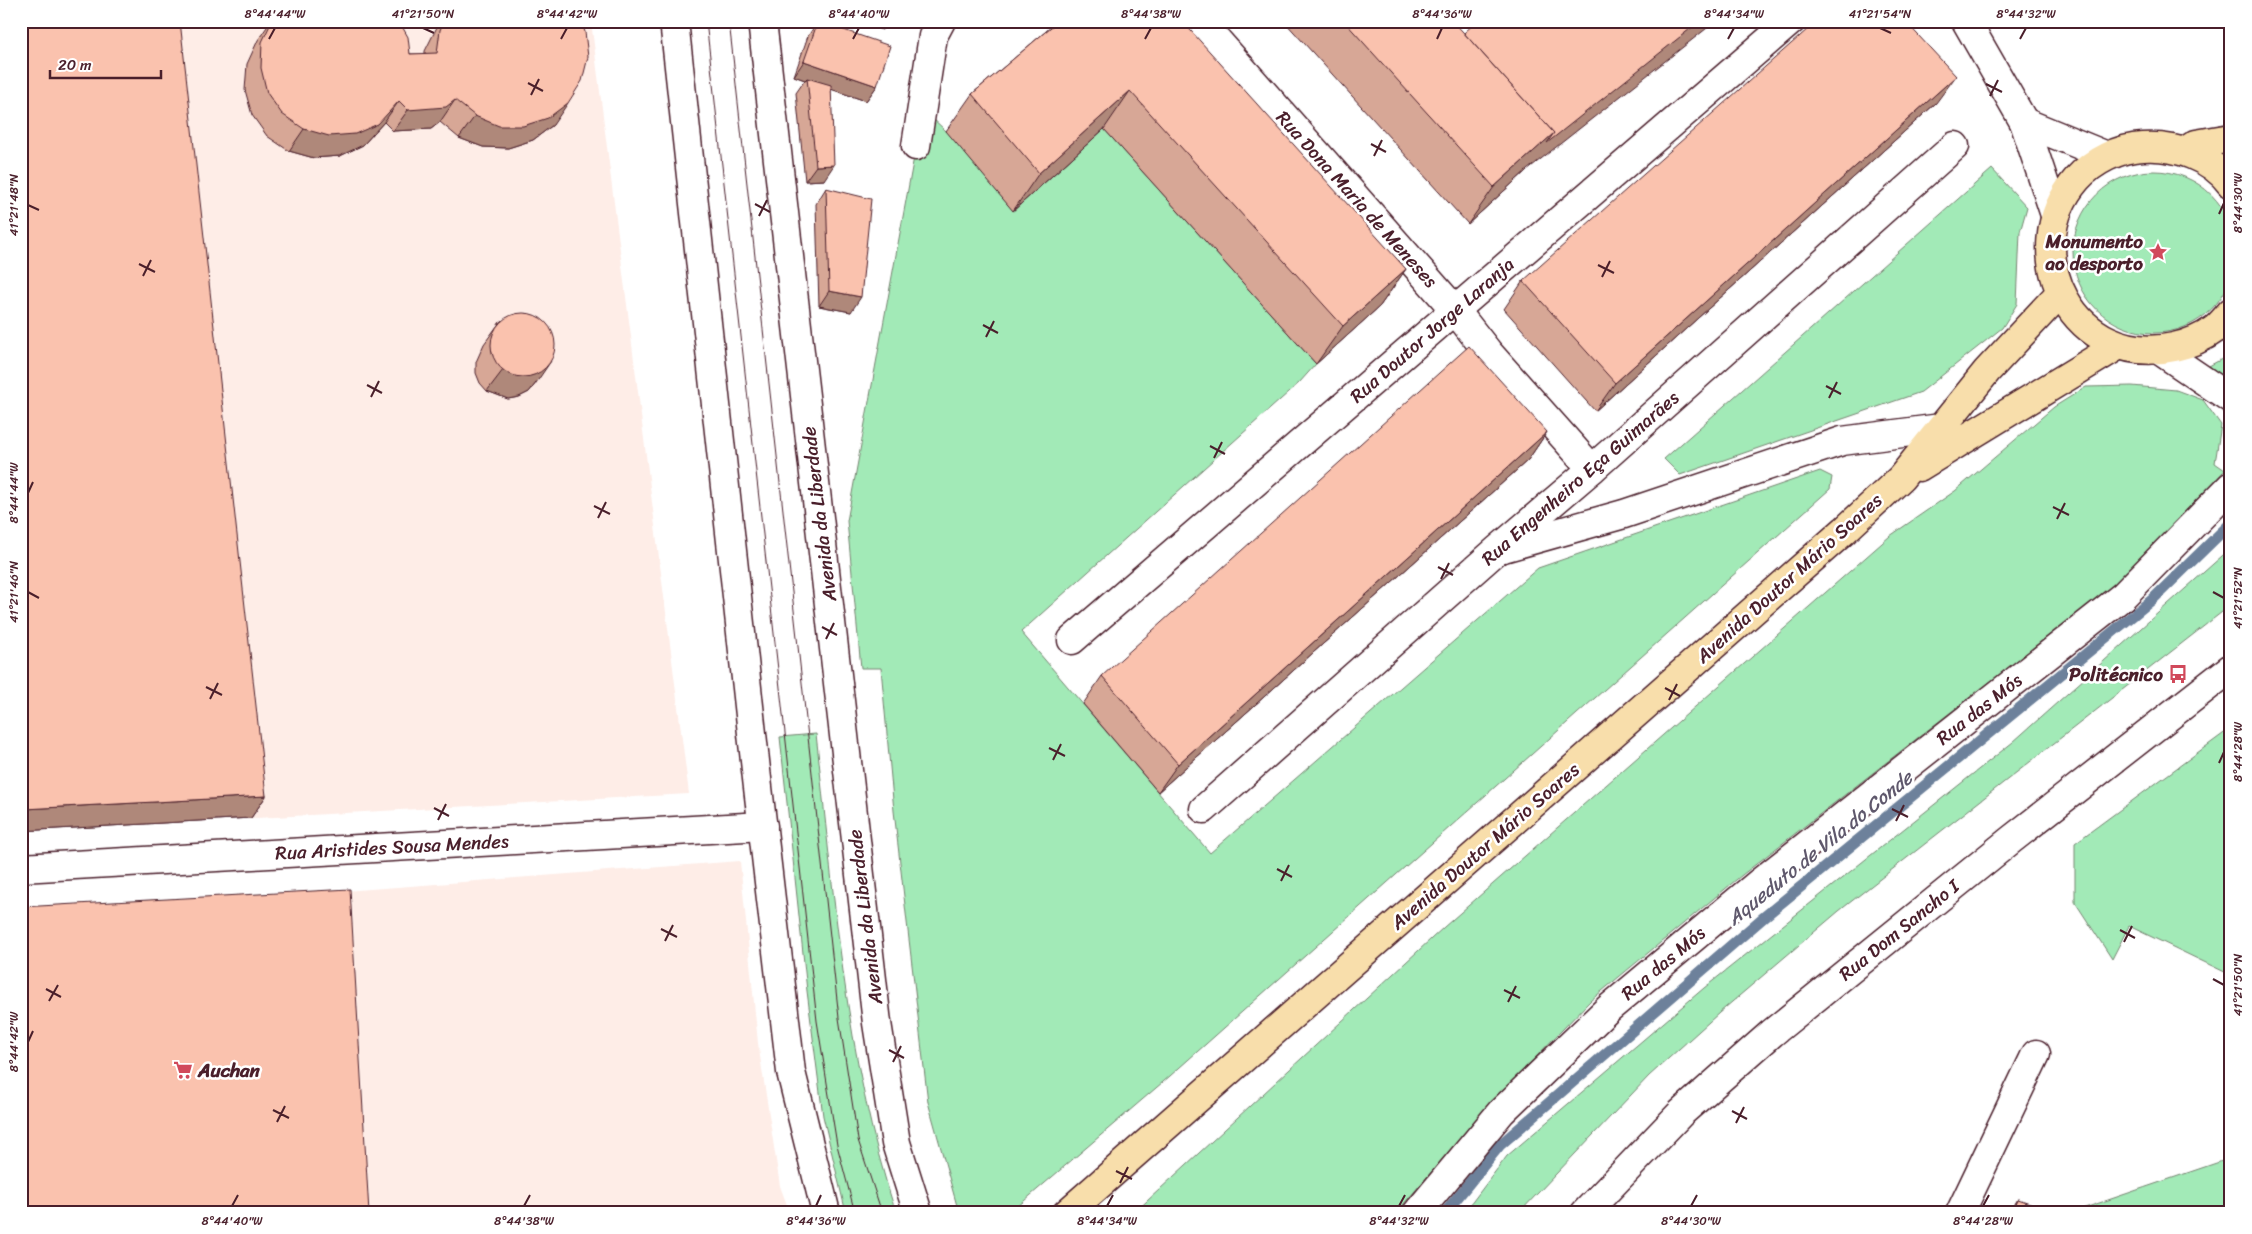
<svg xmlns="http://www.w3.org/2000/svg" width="2252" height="1234" font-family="Sriracha,sans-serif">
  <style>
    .built { fill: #feede7 }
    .green { fill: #a2eab7; stroke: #768471 }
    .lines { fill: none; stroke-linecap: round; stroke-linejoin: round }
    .stream { stroke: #6d819b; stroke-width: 11 }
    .street-casing { stroke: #4a1f2b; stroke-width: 31 }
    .secondary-casing { stroke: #4a1f2b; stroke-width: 31 }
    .primary-casing { stroke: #4a1f2b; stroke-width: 31 }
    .street { stroke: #fff; stroke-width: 28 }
    .secondary { stroke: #fff; stroke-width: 28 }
    .primary { stroke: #f8deab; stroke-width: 28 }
    .tram { stroke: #4a1f2b; stroke-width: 1 }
    .wall { fill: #d7a796; stroke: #4a1f2b }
    .shaded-wall { fill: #af887a; stroke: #4a1f2b }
    .building { fill: #fac2ae; stroke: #4a1f2b }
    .ticks { fill: none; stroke: #4a1f2b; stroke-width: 2 }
    .labels { text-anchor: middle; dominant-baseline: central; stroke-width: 5; stroke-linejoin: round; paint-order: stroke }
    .street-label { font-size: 19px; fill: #4a1f2b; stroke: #fff }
    .poi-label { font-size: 19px; font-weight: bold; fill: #4a1f2b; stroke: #fff; text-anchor: end }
    .water-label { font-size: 20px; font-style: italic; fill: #5f586c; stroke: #fff }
    .neatline { fill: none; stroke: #4a1f2b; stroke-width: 2 }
    .ticks-label { font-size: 12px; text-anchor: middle; fill: #4a1f2b }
  </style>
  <rect width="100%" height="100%" fill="#fff"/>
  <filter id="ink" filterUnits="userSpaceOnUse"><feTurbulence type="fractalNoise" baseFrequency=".02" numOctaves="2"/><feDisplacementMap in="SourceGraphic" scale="10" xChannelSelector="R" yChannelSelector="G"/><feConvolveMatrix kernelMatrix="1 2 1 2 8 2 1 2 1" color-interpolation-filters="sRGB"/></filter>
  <g filter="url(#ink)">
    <g class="built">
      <path d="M21 21H591L689 794 21 831Z"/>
      <path d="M740 861 758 1043 780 1186 790 1213H21L131 907Z"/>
    </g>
    <g class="green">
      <path d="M930 116 946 131 1104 129 1316 364 1299 383 1021 632 1210 853 1538 568 1820 471 1832 477 1830 489 1170 1076 1010 1213H959L928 1102 894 811 881 668H861L847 521 916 146Z"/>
      <path d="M1992 169 2027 207 2020 232 2017 304 2002 328 1921 392 1680 475 1664 459Z"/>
      <circle cx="2154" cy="252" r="81"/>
      <path d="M2231 354V384L2209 366Z"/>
      <path d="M2132 386 2176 390 2203 400 2221 425 2215 463 2225 470 2119 581 1742 875 1590 1001 1482 1113 1396 1213H1134L1444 927 1890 536 1955 491 2054 407 2086 387Z"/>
      <path d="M2231 548V605L1839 911 1719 1013 1649 1076 1519 1213H1464L1507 1156 1704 988 2013 742Z"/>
      <path d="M2231 728V975L2129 926 2112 959 2075 902V843Z"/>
      <path d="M816 734C834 894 845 1059 896 1213H846L823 1116 807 991 780 737Z"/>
      <path d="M2231 1158V1213H2070Z"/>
    </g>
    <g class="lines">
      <path class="stream" d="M1445 1213 1500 1145 1764 917 2153 599 2231 523"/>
      <g class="street-casing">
        <g id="street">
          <path d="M1200 21 1455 310 1488 352 1592 469"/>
          <path d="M916 146 933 36 941 21"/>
          <path d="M1503 548 1624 514 1842 441 1941 428"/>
          <path d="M1072 640 1791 21"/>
          <path d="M1204 809 1497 550 1592 469 1955 146"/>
          <path d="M21 868 763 826"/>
          <path d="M1417 1213 1501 1112 1608 1009 1759 883 2123 596 2231 486"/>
          <path d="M1960 1213 2036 1054"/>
        </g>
      </g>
      <g class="secondary-casing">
        <g id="secondary">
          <path d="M674 21 756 770 791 1072 826 1213"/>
          <path d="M762 21 877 1023 896 1143 918 1213"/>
          <path d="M1966 21 2024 122 2055 215"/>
          <path d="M2024 122 2107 156"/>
          <path d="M2159 350 2231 399"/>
          <path d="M1585 1213 1681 1113 1772 1033 2012 839 2231 668"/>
        </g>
      </g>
      <g class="primary-casing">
        <g id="primary">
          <path d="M2185 151 2196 144 2231 138"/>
          <path d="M2231 184C2211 157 2175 145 2143 147 2119 148 2093 161 2077 179 2013 253 2076 369 2174 347 2188 344 2203 338 2215 329 2221 324 2226 318 2231 312"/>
          <path d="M1919 467 2119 345"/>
          <path d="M1067 1213 1845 530 1901 478 1987 371 2060 293"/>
        </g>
      </g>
      <use href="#street" class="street"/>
      <use href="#secondary" class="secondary"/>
      <use href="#primary" class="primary"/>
      <g class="tram">
        <path d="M706 21 817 1021 837 1145 855 1213"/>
        <path d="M729 21 839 1018 858 1140 882 1213"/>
      </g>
    </g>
    <g class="wall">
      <path d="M21 21 266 796 251 818 21 831Z"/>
      <path d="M271 21H399L410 54H425V51L436 29 441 21H581L553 125 533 140 508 148 483 147 459 138 440 122 431 129 393 131 384 122 363 145 340 156 314 158 289 151 267 136 252 115 245 90 247 64 258 40Z"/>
      <path d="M818 21 877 86 866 101 831 89 824 180 805 181 796 93 805 80 794 76 808 36Z"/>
      <path d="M1058 21 1406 269 1380 306 1316 364 1104 129 1013 211 946 131 972 94Z"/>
      <path d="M1284 21H1453L1527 170 1468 224Z"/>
      <path d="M1936 103 1595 411 1504 309 1523 281Z"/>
      <path d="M826 188 851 312 819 306 816 204Z"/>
      <path d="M500 322 536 383 529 392 519 397 508 399 487 391 480 383 476 373V362L484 344Z"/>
      <path d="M1547 432 1528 460 1158 792 1083 704 1102 676Z"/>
      <path d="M2018 1199 2041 1213H2009Z"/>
    </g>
    <g class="shaded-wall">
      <path d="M856 21H888L882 30Z"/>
      <path d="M1700 21H1716L1527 170 1468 224 1494 187 1554 133Z"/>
      <path d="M804 61 877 86 866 101 807 81V78L805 80 794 76Z"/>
      <path d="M1956 76 1936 103 1595 411 1615 383Z"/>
      <path d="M1130 91 1104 129 1013 211 1039 173Z"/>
      <path d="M455 100 440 122 431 129 393 131 408 110Z"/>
      <path d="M399 101 384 122 363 145 340 156 314 158 289 151 304 129Z"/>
      <path d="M568 103 553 125 533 140 508 148 483 147 459 138 475 116Z"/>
      <path d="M834 165 824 180 805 181 816 166Z"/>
      <path d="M1406 269 1380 306 1316 364 1343 326Z"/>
      <path d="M829 291 861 297 851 312 819 306Z"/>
      <path d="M551 361 536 383 529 392 519 397 508 399 487 391 503 370Z"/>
      <path d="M1547 432 1528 460 1158 792 1178 764Z"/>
      <path d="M266 796 251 818 21 831V815L25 809Z"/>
    </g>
    <g class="building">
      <path d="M21 21H180L266 796 25 809 21 755Z"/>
      <path d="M272 21H399L408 37 410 54 437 53 440 30 444 21H581L585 32 588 57 582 81 568 103 548 118 523 126H499L475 116 455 100 446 107 408 110 399 101 378 124 355 134 329 136 304 129 282 114 267 93 261 68 262 42Z"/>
      <path d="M818 21 890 46 877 86 804 61Z"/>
      <path d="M1058 21H1182L1406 269 1343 326 1130 91 1039 173 972 94Z"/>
      <path d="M1344 21H1453L1554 133 1494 187Z"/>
      <path d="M1477 21H1700L1547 143 1554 133 1464 33Z"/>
      <path d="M1817 21H1905L1956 76 1615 383 1523 281Z"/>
      <path d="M807 78 831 85 834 165 816 166Z"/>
      <path d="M826 188 871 199 861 297 829 291Z"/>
      <circle cx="523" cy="345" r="32"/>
      <path d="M1469 346 1547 432 1178 764 1102 676Z"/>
      <path d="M350 889 369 1213H21V907Z"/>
      <path d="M2018 1199 2033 1204 2041 1213H2012Z"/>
    </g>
  </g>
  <path class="ticks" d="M423 28 434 33M1880 28 1891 33M269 39 275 28M561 39 567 28M853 39 859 28M1145 39 1151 28M1437 39 1442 28M1728 39 1734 28M2020 39 2026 28M528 83 543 91M1986 84 2002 92M531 95 539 79M1990 96 1998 80M1371 144 1386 152M1374 156 1382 140M755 204 770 212M28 205 39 210M2219 214 2224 203M759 216 767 200M139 264 155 272M1598 265 1614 273M143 276 151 260M1602 277 1610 261M983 325 998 333M986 337 994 321M367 385 382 393M1826 386 1841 394M371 397 379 381M1829 398 1837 382M1210 446 1225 454M1214 458 1222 442M28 493 33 482M594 506 610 514M2053 507 2069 515M598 518 606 502M2057 519 2065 503M1438 567 1453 575M1441 579 1449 563M28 592 39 598M2213 592 2224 598M822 627 837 635M826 639 834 623M206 687 222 695M1665 688 1680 696M210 699 218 683M1669 700 1677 684M1049 748 1065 756M1053 760 1061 744M2219 763 2224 752M434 808 449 816M1892 809 1908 817M438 820 446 804M1896 821 1904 805M1277 869 1292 877M1281 881 1289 865M661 929 677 937M2120 930 2135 938M665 941 673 925M2124 942 2132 926M2213 979 2224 985M46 989 61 997M1504 990 1520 998M49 1001 58 985M1508 1002 1516 986M28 1042 33 1031M889 1050 904 1058M893 1062 901 1046M273 1110 289 1118M1732 1111 1747 1119M277 1122 285 1106M1736 1123 1744 1107M1116 1171 1132 1179M1120 1183 1128 1167M232 1206 238 1195M524 1206 530 1195M816 1206 821 1195M1107 1206 1113 1195M1399 1206 1405 1195M1691 1206 1697 1195M1983 1206 1989 1195"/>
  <defs>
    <g id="sight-bare" transform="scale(1.5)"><path d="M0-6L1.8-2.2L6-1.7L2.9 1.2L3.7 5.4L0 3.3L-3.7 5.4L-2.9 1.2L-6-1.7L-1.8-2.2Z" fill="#d1495b" stroke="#fff" stroke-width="2.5" paint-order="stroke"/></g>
    <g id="bus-bare" transform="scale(1.5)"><path d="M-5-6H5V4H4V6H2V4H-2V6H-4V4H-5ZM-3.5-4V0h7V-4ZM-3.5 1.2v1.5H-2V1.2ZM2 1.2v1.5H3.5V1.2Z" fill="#d1495b" stroke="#fff" stroke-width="2.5" paint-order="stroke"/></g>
    <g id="supermarket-bare" transform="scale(1.5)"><path d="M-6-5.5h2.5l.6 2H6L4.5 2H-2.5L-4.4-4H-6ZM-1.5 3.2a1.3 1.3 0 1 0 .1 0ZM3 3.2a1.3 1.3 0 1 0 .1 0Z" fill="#d1495b" stroke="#fff" stroke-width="2.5" paint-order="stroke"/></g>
  </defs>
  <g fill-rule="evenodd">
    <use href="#sight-bare" x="2158" y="252"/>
    <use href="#bus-bare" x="2178" y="674"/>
    <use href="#supermarket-bare" x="183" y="1070"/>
  </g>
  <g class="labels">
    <g class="street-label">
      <text transform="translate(1357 199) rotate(48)">Rua Dona Maria de Meneses</text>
      <text transform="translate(1432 330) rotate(-41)">Rua Doutor Jorge Laranja</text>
      <text transform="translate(1580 478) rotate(-41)">Rua Engenheiro Eça Guimarães</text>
      <text transform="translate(819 514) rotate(-97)">Avenida da Liberdade</text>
      <text transform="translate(1789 578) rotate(-42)">Avenida Doutor Mário Soares</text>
      <text transform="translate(1979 709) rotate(-38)">Rua das Mós</text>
      <text transform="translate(1485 846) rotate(-41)">Avenida Doutor Mário Soares</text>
      <text transform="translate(392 847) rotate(-3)">Rua Aristides Sousa Mendes</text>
      <text transform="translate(865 917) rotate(-97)">Avenida da Liberdade</text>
      <text transform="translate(1899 930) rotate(-39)">Rua Dom Sancho I</text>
      <text transform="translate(1663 963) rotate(-40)">Rua das Mós</text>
    </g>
    <g class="poi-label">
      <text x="2143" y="241">Monumento<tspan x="2143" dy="22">ao desporto</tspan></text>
      <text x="2163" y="674">Politécnico</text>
      <text x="198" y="1070" text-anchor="start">Auchan</text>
    </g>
    <g class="water-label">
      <text transform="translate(1820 848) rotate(-39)">Aqueduto de Vila do Conde</text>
    </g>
  </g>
  <rect width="2252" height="1234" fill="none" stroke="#fff" stroke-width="55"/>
  <path d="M50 70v8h111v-8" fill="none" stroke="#4a1f2b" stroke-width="2.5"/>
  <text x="58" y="70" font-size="15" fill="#4a1f2b" stroke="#ffffff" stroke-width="4" paint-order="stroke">20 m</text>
  <rect x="28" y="28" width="2196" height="1178" class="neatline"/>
  <g class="ticks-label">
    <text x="275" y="18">8°44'44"W</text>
    <text x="423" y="18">41°21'50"N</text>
    <text x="567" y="18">8°44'42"W</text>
    <text x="859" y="18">8°44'40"W</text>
    <text x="1151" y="18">8°44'38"W</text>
    <text x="1442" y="18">8°44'36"W</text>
    <text x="1734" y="18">8°44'34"W</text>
    <text x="1880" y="18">41°21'54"N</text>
    <text x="2026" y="18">8°44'32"W</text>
    <text transform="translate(2238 203) rotate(-90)" y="4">8°44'30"W</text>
    <text transform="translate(14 205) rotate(-90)" y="4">41°21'48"N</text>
    <text transform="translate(14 493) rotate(-90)" y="4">8°44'44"W</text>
    <text transform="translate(14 592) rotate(-90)" y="4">41°21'46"N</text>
    <text transform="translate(2238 598) rotate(-90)" y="4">41°21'52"N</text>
    <text transform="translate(2238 752) rotate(-90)" y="4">8°44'28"W</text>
    <text transform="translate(2238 985) rotate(-90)" y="4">41°21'50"N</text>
    <text transform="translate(14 1042) rotate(-90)" y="4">8°44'42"W</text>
    <text x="232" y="1225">8°44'40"W</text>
    <text x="524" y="1225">8°44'38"W</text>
    <text x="816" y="1225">8°44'36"W</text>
    <text x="1107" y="1225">8°44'34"W</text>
    <text x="1399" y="1225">8°44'32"W</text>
    <text x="1691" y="1225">8°44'30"W</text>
    <text x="1983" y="1225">8°44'28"W</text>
  </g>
</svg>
